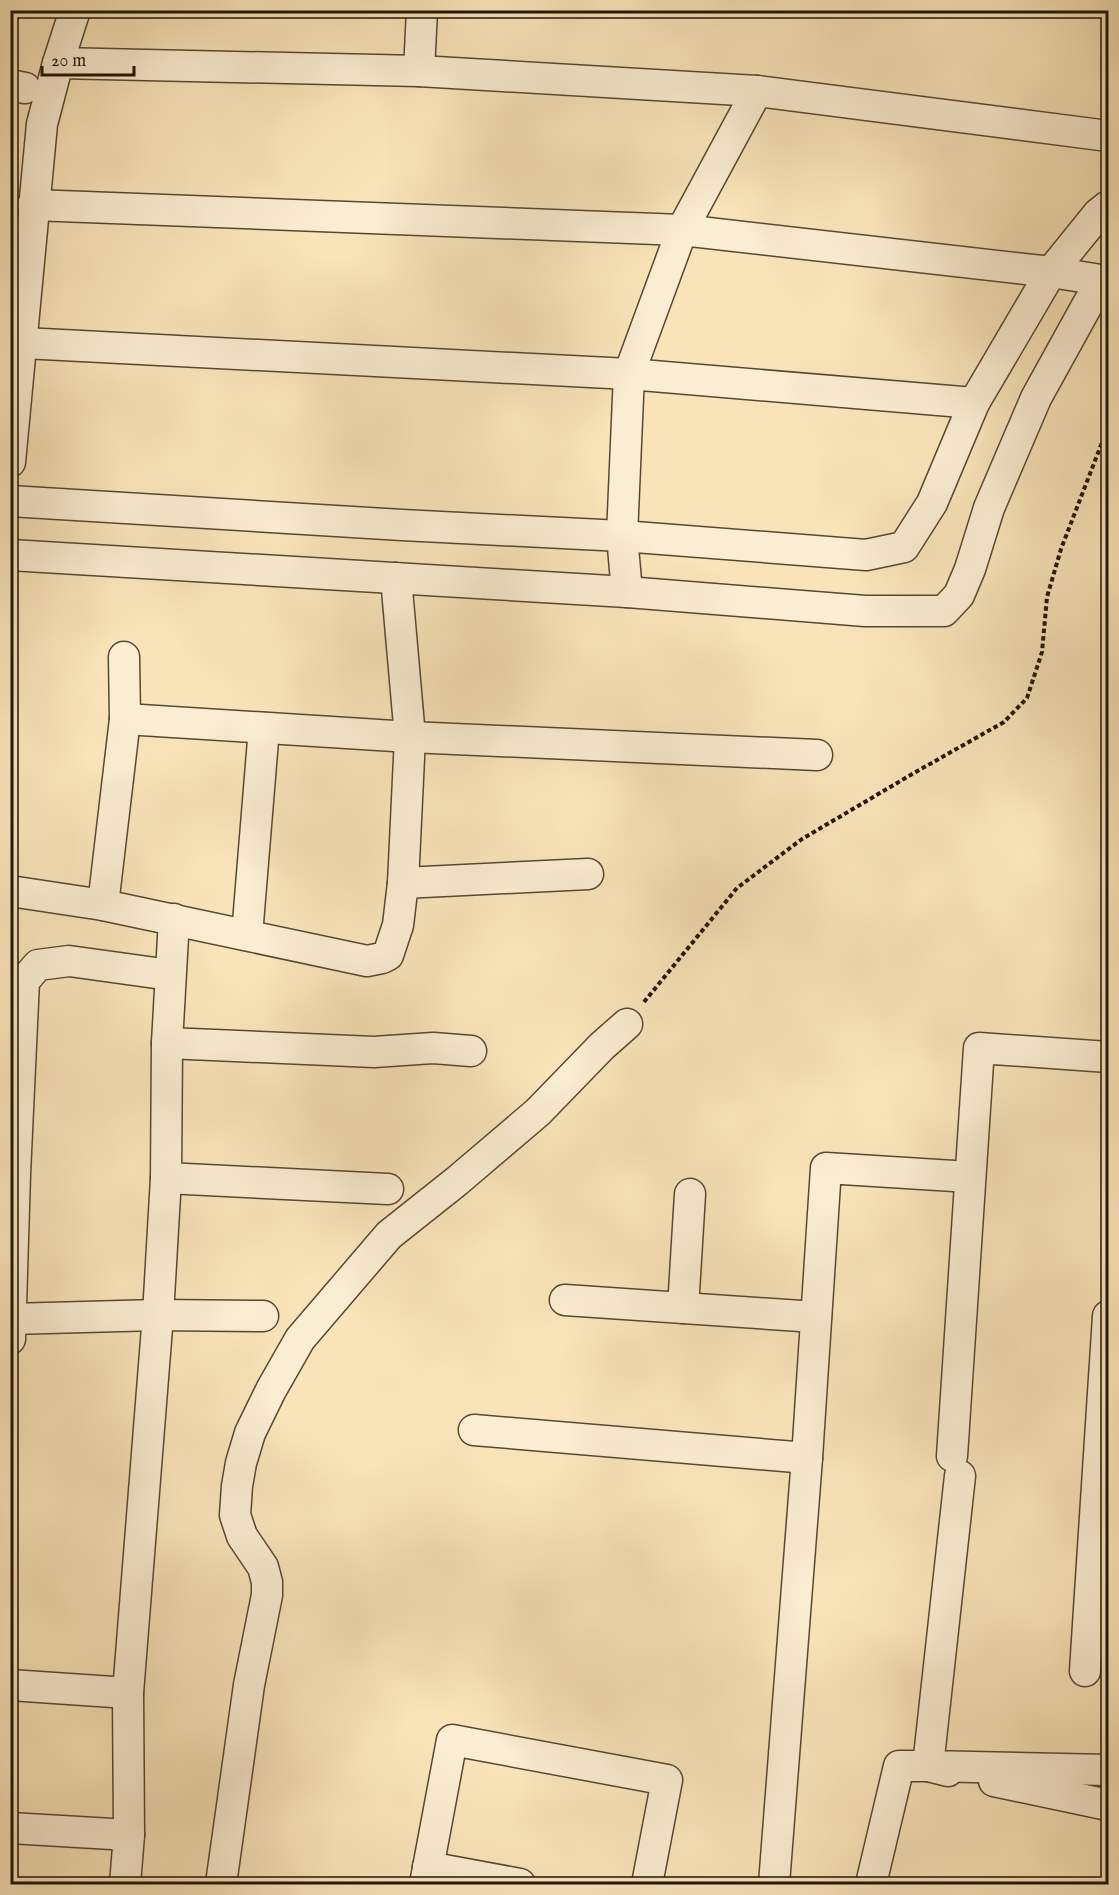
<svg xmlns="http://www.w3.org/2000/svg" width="1119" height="1895" font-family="'IM FELL English',serif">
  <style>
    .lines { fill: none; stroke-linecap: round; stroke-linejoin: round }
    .street-casing { stroke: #574832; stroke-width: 33 }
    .path { stroke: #211405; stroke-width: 4; stroke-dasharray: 4.5 3; stroke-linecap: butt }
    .street { stroke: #fbedd2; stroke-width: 30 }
  </style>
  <rect width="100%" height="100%" fill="#f9e4ba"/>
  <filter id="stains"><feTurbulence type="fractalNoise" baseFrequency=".00333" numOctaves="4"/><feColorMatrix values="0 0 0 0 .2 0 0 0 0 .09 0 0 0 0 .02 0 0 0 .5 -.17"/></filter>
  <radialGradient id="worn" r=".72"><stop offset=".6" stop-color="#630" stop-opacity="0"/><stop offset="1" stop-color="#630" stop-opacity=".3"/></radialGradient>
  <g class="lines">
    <g class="street-casing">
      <g id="street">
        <path d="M58 63 419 71 757 91 1108 136"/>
        <path d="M419 71 422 10"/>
        <path d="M10 85 25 88"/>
        <path d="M33 205 682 230 1051 272 1107 281"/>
        <path d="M23 343 629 374 974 403"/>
        <path d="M10 462 42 124 58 63 75 10"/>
        <path d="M10 501 402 525 622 536 866 555 904 547 932 503 974 403 1051 272 1098 214 1108 206"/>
        <path d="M10 555 627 592 865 611H944L959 595 970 569 989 508 1036 398 1089 302 1108 280"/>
        <path d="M627 592 622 536 629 374 682 230 757 91"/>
        <path d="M125 719 410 737 817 755"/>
        <path d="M403 883 588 874"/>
        <path d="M10 891 103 905 367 961 382 958 388 955 398 925 403 883 410 737 396 578"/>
        <path d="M103 905 125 719 124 657"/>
        <path d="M247 935 264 728"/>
        <path d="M167 1043 374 1052 433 1048 471 1051"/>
        <path d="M166 1178 388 1189"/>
        <path d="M565 1300 816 1317"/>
        <path d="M683 1308 690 1194"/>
        <path d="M10 1319 158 1315 263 1316"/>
        <path d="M10 1339 15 1174 24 981 38 965 69 961 170 975"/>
        <path d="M474 1430 807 1458"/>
        <path d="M952 1456 979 1048 1108 1057"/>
        <path d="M960 1476 928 1766 1108 1770"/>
        <path d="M1085 1671 1108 1316"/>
        <path d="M10 1685 128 1693"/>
        <path d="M994 1781 1108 1805"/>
        <path d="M10 1828 129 1835"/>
        <path d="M428 1867 520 1884"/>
        <path d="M125 1884 129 1835 128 1693 158 1315 166 1178 167 1043 174 919"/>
        <path d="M221 1884 249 1685 267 1595V1582L263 1567 242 1536 235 1515 237 1486 241 1463 250 1433 271 1390 300 1339 389 1235 457 1181 538 1112 602 1046 627 1024"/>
        <path d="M425 1884 452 1740 667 1780 647 1884"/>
        <path d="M774 1884 807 1458 826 1168 970 1177"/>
        <path d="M871 1884 899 1766H928L948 1771"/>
      </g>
    </g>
    <path class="path" d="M644 1002 737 888 802 839 914 773 1004 722 1027 698 1042 652 1047 597 1061 549 1108 427"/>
    <use href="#street" class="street"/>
  </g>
  <rect width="1119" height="1895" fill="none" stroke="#f9e4ba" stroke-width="36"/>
  <rect x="12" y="12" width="1095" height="1871" fill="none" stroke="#211405" stroke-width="3"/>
  <rect x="18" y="18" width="1083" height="1859" fill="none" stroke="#211405" stroke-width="1.5"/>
  <path d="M42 66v9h92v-9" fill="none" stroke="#211405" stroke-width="3"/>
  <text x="51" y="66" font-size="18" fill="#211405" stroke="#fbedd2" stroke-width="4.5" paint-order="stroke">20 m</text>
  <rect width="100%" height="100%" filter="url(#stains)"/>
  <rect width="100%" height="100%" fill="url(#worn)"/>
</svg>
